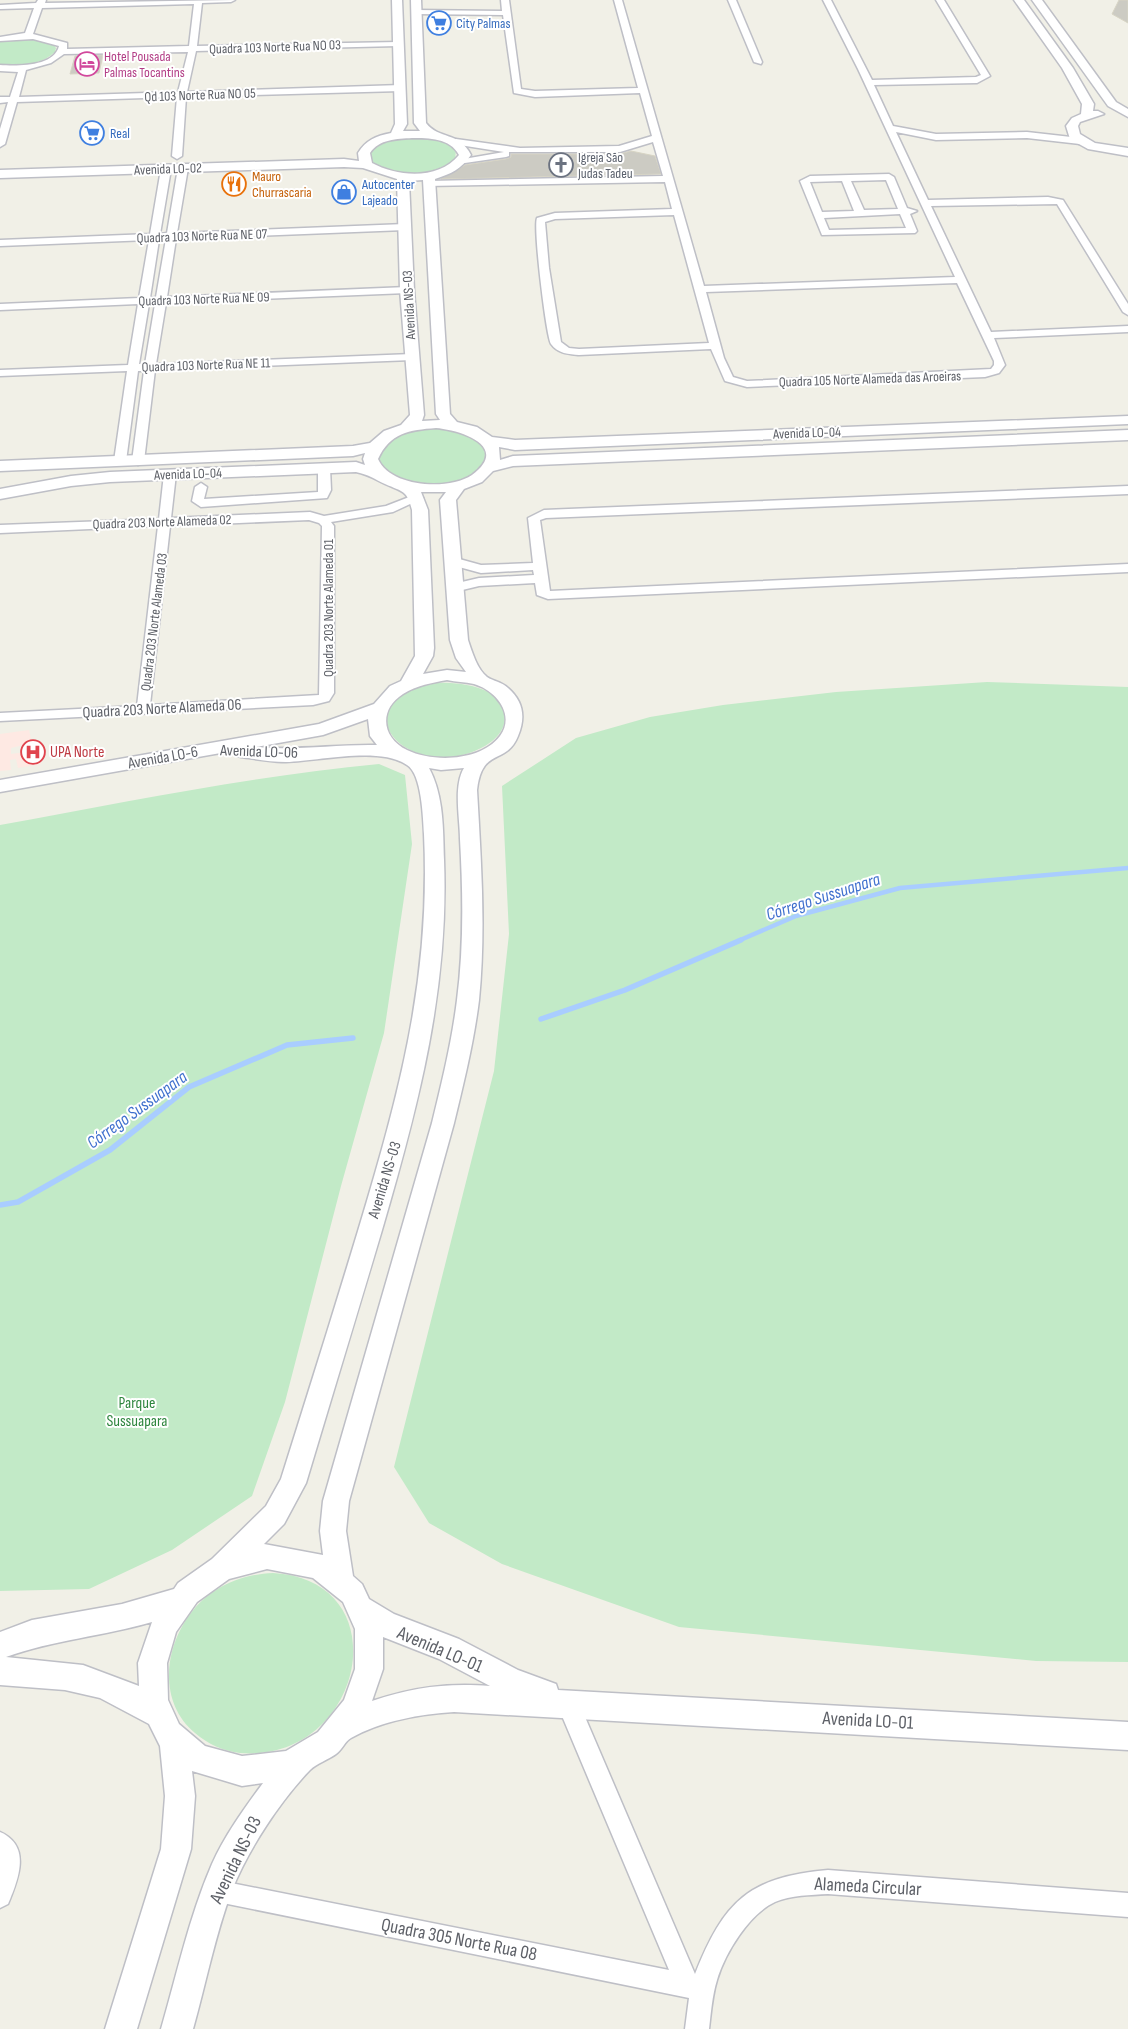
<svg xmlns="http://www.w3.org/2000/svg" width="1128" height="2029" font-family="'Sofia Sans Condensed',sans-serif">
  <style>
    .medical { fill: #fee9e3 }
    .green { fill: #c2eac7 }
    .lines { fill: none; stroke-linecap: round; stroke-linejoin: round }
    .stream-far1 { stroke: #a9cdff; stroke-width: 4.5 }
    .stream { stroke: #a9cdff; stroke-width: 5.5 }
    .building { fill: #cccbc3; stroke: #d7d4c4 }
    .minor-casing { stroke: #bebfc6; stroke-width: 3 }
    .tertiary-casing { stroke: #bebfc6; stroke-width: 3 }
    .minor { fill: #fff; fill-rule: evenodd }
    .tertiary { fill: #fff; fill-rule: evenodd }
    .labels { text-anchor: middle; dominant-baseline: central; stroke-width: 4; stroke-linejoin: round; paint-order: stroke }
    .far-shop-label { font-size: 14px; fill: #366cbe; stroke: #fff; text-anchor: start }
    .far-street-label { font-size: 14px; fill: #5e6168; stroke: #fff }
    .far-hotel-label { font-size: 14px; fill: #b23c85; stroke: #fff; text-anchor: start }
    .far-worship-label { font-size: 14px; fill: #5b616d; stroke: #fff; text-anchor: start }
    .far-food-label { font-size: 14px; fill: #c56008; stroke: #fff; text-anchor: start }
    .street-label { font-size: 16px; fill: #5e6168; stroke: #fff }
    .health-label { font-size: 16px; fill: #be3a42; stroke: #fff; text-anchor: start }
    .park-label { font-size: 16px; fill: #2f863f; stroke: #fff }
    .water-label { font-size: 18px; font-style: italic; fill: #4071ce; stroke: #fff }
    .near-street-label { font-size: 19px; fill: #5e6168; stroke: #fff }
  </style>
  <rect width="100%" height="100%" fill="#f1f0e7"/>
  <path class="medical" d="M29 730 32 743 11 748V754L40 750 41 764 18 768 16 759 10 760 11 770 0 771V734Z"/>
  <g class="green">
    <path d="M39 39 53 44 56 48 55 52C41 65 18 67 0 64V42Z"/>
    <path d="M412 137C428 138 445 138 456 150L455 160C429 177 399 178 371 163L370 153C380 140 397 138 412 137Z"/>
    <path d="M426 429C446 428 478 430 485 453 487 493 383 496 379 457 384 437 408 431 426 429Z"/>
    <path d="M987 682 1128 687V1662L1036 1661 679 1627 502 1564 429 1523 394 1467 494 1071 509 934 502 786 576 738 650 717 723 705 836 692Z"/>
    <path d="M435 683C458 682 507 686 505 719 504 731 495 740 485 746 410 788 334 703 435 683Z"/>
    <path d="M379 764 405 775 412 844 384 1033 341 1186 285 1402 252 1496 172 1550 89 1589 0 1591V825C126 802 252 776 379 764Z"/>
    <path d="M273 1573C402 1580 364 1763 240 1753 223 1751 208 1744 195 1733 149 1695 169 1619 216 1590 234 1579 252 1574 273 1573Z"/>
  </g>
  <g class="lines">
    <path class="stream-far1" d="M738 941 796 916 900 888 1128 868"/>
    <g class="stream">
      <path d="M541 1019 625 990 741 940"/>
      <path d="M0 1205 18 1202 110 1150 189 1087 287 1045 353 1038"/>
    </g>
  </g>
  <g class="building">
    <path d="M1119 0H1128V23L1112 14Z"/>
    <path d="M103 55 99 73 70 74 75 56Z"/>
    <path d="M631 151 655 156 661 174 441 179 465 165 506 159 511 157V154H620Z"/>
  </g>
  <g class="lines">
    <g class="minor-casing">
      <g id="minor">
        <path d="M38 0H46L45 3 235 0 231 2 202 3 197 46 398 42 402 44 398 46 196 51 187 92 401 85 405 88 401 91 186 97 182 156 177 159 172 156 177 97 17 102 5 144 0 147V129L8 102 0 103V97H10L18 72 0 71V65C17 66 54 67 59 46L33 39 0 41V37L25 33 34 8 0 9V5L36 3ZM194 4 189 46 67 49V43L33 34 42 8ZM188 52 178 92 19 97 26 70 51 63 64 54Z"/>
        <path d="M501 0H509L521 89 535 91 638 88 614 0H622L704 286 955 277 858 69 823 0H831L872 80 976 77 981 75 936 0H944L990 76 977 83 874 85 893 126 936 134 1027 132 1080 138 1085 141 1080 144 1027 138 936 140 896 132 928 200 1048 197 1063 200 1128 304V315L1123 312 1057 204 931 206 991 332 1128 326V332L994 338 1005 365 999 373 985 377 747 387 725 381 711 349 579 355C569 354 558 354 551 344 546 335 533 227 537 218L555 213 672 209 665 182 426 186 424 184 429 181 663 176 653 142 620 152H509V156L506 157 458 164V160L504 152 453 144 451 142 456 139 520 148 619 146 652 136 640 93 535 97 514 93 503 15 416 14 412 12 416 10 502 11ZM674 215 709 343 579 349 569 348 561 342 549 268 545 222 555 219ZM957 283 994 361V365L991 369 747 381 733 377 724 358 706 292Z"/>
        <path d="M728 0H736L762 62 761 64 754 62Z"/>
        <path d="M183 165 188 168 177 233 405 224 410 227 405 230 176 239 167 297 407 287 412 290 407 293 166 303 156 364 412 354 417 357 412 360 155 370 144 461 138 465 132 461 144 371H138L126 461 120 465 114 461 127 371 0 376V370L128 365 138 304 0 310V304L139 298 149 240 0 246V240L150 234 161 169 166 166 171 169 160 234 167 233 178 168ZM166 239 156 297 150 298 159 240ZM149 304H155L145 364H139Z"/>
        <path d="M889 174 894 177 907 208 917 211 910 214 917 231 915 233 822 235 800 181 810 176ZM886 180 898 209 864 210 851 181ZM842 181 854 211 822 212 810 182ZM900 214 906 228 829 230 824 218Z"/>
        <path d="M324 464 330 468 331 490 327 498 201 507 192 501 195 487 201 483 207 487 204 499 318 492V468Z"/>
        <path d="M170 470 176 474 171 518 310 512 324 516 386 506 417 494 423 498 393 512 331 522 334 526V693L329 701 313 705 0 721V713L137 706 158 526 0 533V525L159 519 164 474ZM309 520 319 523 322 526 319 695 150 705 170 526Z"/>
        <path d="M1128 486V494L546 518 540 520 550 591 1128 564V572L548 599 537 595 535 583 479 586 454 592 448 588 449 585 479 578 534 575 533 570 481 573 448 564 446 561 452 557 481 565 533 563 528 518 544 510Z"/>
        <path d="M568 1693 576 1696 695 1974C724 1901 749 1877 828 1870L1128 1893V1917L828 1894C811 1895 791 1895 775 1902 749 1914 725 1953 717 1980 712 1996 711 2013 709 2029H685L689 1998 208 1900 204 1892 208 1884 216 1880 669 1970 557 1704 560 1696Z"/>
        <path d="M0 1832C32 1846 18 1880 8 1904L0 1908Z"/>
      </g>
    </g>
    <g class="tertiary-casing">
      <g id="tertiary">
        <path d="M392 0H402L407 124 403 131H420L414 123 411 0H421L426 123C439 140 459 131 471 155 461 169 451 174 435 179L450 414 457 422 477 427 492 437 515 440 1128 416V424L515 450 499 447 500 460 513 456 1128 430V440L513 466 493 471 482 482 464 489 456 500 468 640C472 652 477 669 487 677 493 681 502 682 508 688 523 701 526 717 518 736 506 766 482 746 477 790 481 860 486 930 479 1000 474 1041 464 1082 454 1123L349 1501 346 1531 353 1576 362 1584 369 1599 394 1614 459 1639 518 1670 556 1684 558 1690 1128 1722V1750L454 1712C421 1714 381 1721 351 1738 345 1741 342 1750 336 1754 328 1760 317 1763 310 1770 280 1801 248 1850 232 1890 215 1935 206 1983 193 2029H161C177 1974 189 1917 212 1864 225 1835 244 1809 263 1783L242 1786 192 1771 195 1796 191 1849 137 2029H105L161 1849 165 1796 160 1746 149 1724 100 1698 65 1690 0 1685V1632L32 1620 122 1604 174 1589 178 1583 212 1559 266 1506 281 1479C307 1396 333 1314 358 1231 399 1095 431 979 424 834 423 818 422 774 407 765 380 746 318 761 286 762 271 762 256 759 241 757L234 755 232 751 0 792V780L319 724 374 704 390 686 401 681 415 656 412 510C407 490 403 492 385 484 374 479 370 475 356 472L110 482 71 486 0 499V489L71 476 110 472 356 462 365 465 363 459 365 453 353 456 0 471V461L353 446 370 443 384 431 401 425 410 415 400 290 397 179 363 168 344 167 0 178V170L344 159 359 161 358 153C366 140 376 136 391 133L395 124ZM412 138C429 138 450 138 459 155 439 180 398 177 372 163L370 153C379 139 397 139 412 138ZM423 180 436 414 440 420 422 421 424 415 414 290 409 181ZM436 428C460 430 511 446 472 475 448 491 390 487 378 459 390 433 409 430 436 428ZM421 492H446L440 500 450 640 456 658 466 672 447 670 423 674 433 656 434 648 428 510ZM447 680C456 682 465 682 474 684 495 690 516 714 500 736 481 761 434 763 407 750 382 738 378 710 403 694 417 685 432 683 447 680ZM368 719 370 736 377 745C336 744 296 751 256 747L323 735ZM429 768 441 770 464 768C453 786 460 819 460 839 463 893 464 947 457 1000 452 1041 442 1082 432 1123L323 1501 320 1531 323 1555 264 1544 284 1524 306 1483C331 1399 357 1315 382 1230 418 1107 449 990 444 860 443 830 444 796 429 768ZM267 1569 313 1578 343 1602 355 1629V1669L344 1700 318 1732 286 1751 242 1756 205 1746 179 1724 168 1700 167 1663 176 1632 197 1602 229 1579ZM152 1622 138 1663 139 1686 83 1665 6 1657C53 1640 104 1636 152 1622ZM383 1637 439 1659 490 1686C446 1683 414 1687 372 1701L383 1669Z"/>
        <path d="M1014 0H1024L1073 68 1094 104 1093 111H1098L1104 114 1080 122 1078 126 1080 134 1095 143 1128 148V156L1088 149 1070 139 1066 126 1072 118 1081 114 1082 104 1062 68Z"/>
        <path d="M1032 0H1042L1116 102 1128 109V117L1108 106Z"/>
      </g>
    </g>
    <use href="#minor" class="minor"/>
    <use href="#tertiary" class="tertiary"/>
  </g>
  <defs>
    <g id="supermarket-ring" transform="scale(1.25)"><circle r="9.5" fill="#fff" stroke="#3f7fe0" stroke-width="1.5"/><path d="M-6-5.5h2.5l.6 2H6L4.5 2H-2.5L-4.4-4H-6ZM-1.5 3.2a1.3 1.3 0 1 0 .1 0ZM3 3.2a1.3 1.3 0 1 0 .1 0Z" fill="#3f7fe0"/></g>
    <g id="hotel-ring" transform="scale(1.25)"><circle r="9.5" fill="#fff" stroke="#d1479c" stroke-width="1.5"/><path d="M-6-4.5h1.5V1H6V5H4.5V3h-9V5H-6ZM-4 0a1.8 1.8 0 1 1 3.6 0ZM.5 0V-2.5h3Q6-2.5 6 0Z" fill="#d1479c"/></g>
    <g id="church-ring" transform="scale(1.25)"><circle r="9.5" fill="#fff" stroke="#6b7280" stroke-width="1.5"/><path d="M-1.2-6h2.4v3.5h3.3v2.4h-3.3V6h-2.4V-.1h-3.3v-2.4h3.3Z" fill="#6b7280"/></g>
    <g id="restaurant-ring" transform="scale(1.25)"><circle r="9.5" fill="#fff" stroke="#e8710a" stroke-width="1.5"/><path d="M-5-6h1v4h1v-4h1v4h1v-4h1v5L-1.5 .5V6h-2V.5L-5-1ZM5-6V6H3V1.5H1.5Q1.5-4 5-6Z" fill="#e8710a"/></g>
    <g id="shop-ring" transform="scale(1.25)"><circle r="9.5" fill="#fff" stroke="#3f7fe0" stroke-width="1.5"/><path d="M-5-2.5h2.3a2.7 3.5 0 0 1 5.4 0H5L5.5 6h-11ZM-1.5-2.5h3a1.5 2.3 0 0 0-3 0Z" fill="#3f7fe0"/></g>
    <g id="hospital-ring" transform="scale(1.25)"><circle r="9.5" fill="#fff" stroke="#e0444e" stroke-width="1.5"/><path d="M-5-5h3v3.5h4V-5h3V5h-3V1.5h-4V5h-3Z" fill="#e0444e"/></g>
  </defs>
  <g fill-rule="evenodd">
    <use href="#supermarket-ring" x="439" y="23"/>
    <use href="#hotel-ring" x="87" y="64"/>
    <use href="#supermarket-ring" x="92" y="133"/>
    <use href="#church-ring" x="561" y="165"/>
    <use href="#restaurant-ring" x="234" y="184"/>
    <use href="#shop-ring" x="344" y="192"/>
    <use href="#hospital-ring" x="33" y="752"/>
  </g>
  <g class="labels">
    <g class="far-shop-label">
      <text x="456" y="23">City Palmas</text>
      <text x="110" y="133">Real</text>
      <text x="362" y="184">Autocenter<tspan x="362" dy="16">Lajeado</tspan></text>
    </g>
    <g class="far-street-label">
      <text transform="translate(275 47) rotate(-2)">Quadra 103 Norte Rua NO 03</text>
      <text transform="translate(200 95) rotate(-2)">Qd 103 Norte Rua NO 05</text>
      <text transform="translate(168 169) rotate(-2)">Avenida LO-02</text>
      <text transform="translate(202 236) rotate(-2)">Quadra 103 Norte Rua NE 07</text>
      <text transform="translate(204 299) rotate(-2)">Quadra 103 Norte Rua NE 09</text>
      <text transform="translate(409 305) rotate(-93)">Avenida NS-03</text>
      <text transform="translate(206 365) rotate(-2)">Quadra 103 Norte Rua NE 11</text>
      <text transform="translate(870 379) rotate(-2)">Quadra 105 Norte Alameda das Aroeiras</text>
      <text transform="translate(807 433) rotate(-2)">Avenida LO-04</text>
      <text transform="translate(188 474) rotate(-2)">Avenida LO-04</text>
      <text transform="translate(162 522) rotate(-2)">Quadra 203 Norte Alameda 02</text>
      <text transform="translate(328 608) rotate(-90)">Quadra 203 Norte Alameda 01</text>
      <text transform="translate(154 622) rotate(-83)">Quadra 203 Norte Alameda 03</text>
    </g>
    <g class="far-hotel-label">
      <text x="104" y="56">Hotel Pousada<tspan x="104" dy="16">Palmas Tocantins</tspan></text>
    </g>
    <g class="far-worship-label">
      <text x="578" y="157">Igreja São<tspan x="578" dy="16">Judas Tadeu</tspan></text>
    </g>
    <g class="far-food-label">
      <text x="252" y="176">Mauro<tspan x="252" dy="16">Churrascaria</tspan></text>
    </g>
    <g class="street-label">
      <text transform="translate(162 709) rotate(-3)">Quadra 203 Norte Alameda 06</text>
      <text transform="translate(259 752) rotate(2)">Avenida LO-06</text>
      <text transform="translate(163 758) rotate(-10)">Avenida LO-6</text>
      <text transform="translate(385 1180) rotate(-73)">Avenida NS-03</text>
    </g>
    <g class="health-label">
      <text x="50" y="752">UPA Norte</text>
    </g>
    <g class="park-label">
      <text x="137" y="1403">Parque<tspan x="137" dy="18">Sussuapara</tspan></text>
    </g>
    <g class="water-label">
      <text transform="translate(823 897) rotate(-18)">Córrego Sussuapara</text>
      <text transform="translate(137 1110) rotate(-36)">Córrego Sussuapara</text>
    </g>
    <g class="near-street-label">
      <text transform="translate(440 1650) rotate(23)">Avenida LO-01</text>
      <text transform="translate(868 1721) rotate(3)">Avenida LO-01</text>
      <text transform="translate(236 1860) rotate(-64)">Avenida NS-03</text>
      <text transform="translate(868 1887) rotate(3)">Alameda Circular</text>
      <text transform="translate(459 1940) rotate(11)">Quadra 305 Norte Rua 08</text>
    </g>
  </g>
</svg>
